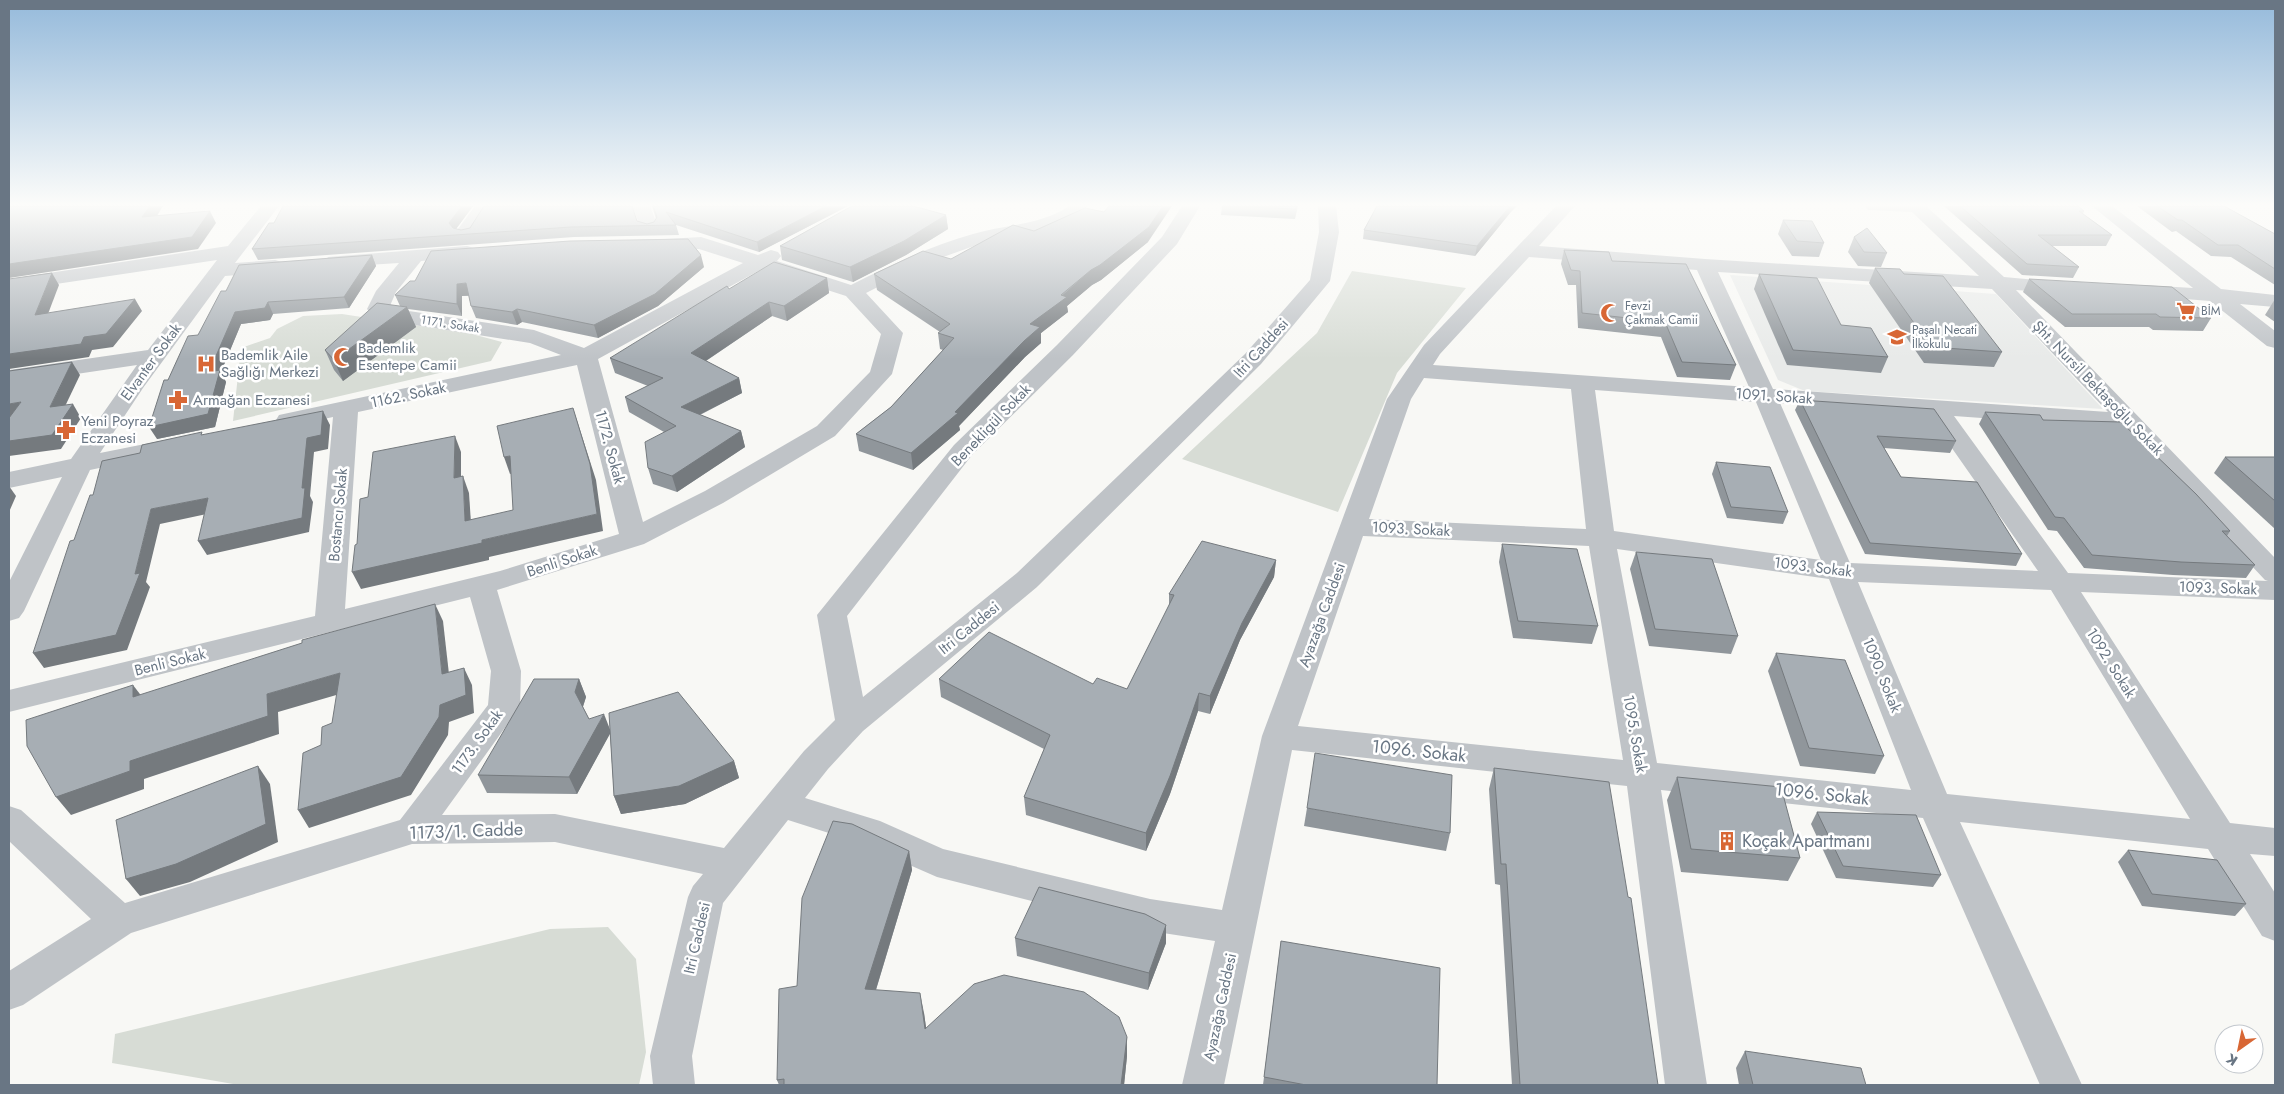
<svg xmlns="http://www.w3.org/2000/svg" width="2284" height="1094" font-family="Jost,sans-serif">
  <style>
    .built { fill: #e8eae9 }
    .green { fill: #d7dcd5 }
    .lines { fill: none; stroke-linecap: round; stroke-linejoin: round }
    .minor { fill: #bfc3c7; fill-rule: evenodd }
    .wall { fill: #90969b }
    .shaded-wall { fill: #757a7e }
    .building { fill: #a7aeb4; stroke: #757a7e }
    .labels { text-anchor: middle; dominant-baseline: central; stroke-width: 5; stroke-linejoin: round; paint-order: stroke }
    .far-poi-label { font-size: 12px; fill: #697684; stroke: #fff; text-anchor: start }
    .far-street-label { font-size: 12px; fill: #697684; stroke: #fff }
    .poi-label { font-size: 15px; fill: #697684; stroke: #fff; text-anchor: start }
    .street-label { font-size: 15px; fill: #697684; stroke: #fff }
    .near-street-label { font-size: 18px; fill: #697684; stroke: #fff }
    .near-poi-label { font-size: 18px; fill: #697684; stroke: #fff; text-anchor: start }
  </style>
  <rect width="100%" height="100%" fill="#f8f8f5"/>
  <path class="built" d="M1730 275 1996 294 2103 409 1805 391 1778 380Z"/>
  <g class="green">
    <path d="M1352 271 1466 288 1397 373 1338 512 1182 459 1317 333Z"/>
    <path d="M342 314 472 334 502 342 491 361 233 421 241 348 270 338 277 329 303 316Z"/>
    <path d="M608 927 636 959 646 1052 639 1085H239L112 1063 115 1034 550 929Z"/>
  </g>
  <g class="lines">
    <g class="minor">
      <path d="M261 206H279L235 263 275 260 282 262 285 266 282 270 275 272 225 276 143 388 100 453 175 438 184 440 187 445 184 450 90 470 24 611 19 618 9 621V582L62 477 9 488V472L71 459 137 365 9 384V370L148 350 217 260 9 291V279L228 246Z"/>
      <path d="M475 206H493L472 237 465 239 458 237 455 233Z"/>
      <path d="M632 206H650L658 227 656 231 649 233 642 231Z"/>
      <path d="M1069 206H1087L1081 215 1052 227 985 242 921 265 866 293 903 333 892 374 835 436 723 503 644 544 497 590 521 671 520 707 442 815 555 814 724 848 804 751 835 720 817 615 954 445 1057 345 1162 237 1182 206H1200L1177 244 1073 355 972 455 847 616 863 697 1017 573 1245 354 1310 280 1319 232 1318 206H1336L1339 232 1330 281 1261 364 1037 587 863 731 828 769 805 798 880 821 943 849 1150 899 1222 910 1262 736 1387 399 1424 345 1556 206H1575L1539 246 1705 259 1979 276 1912 212 1868 210 1865 206H1926L2004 277 2071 283 2074 287 2071 291 2064 293 2016 290 2275 558V600L2081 592 2230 823 2275 828V856L2250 854 2275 893V941L2262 936 2208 849 1960 822 2082 1085H2040L1923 818 1661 790 1707 1085H1665L1627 786 1292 750 1224 1085H1182L1215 941 1150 931 937 877 857 842 788 820 723 903 692 1056 695 1085H653L650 1056 688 897 693 886 703 874 555 842 412 844 131 933 23 1005 9 1010V971L91 919 9 841V806L21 810 125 903 400 820 488 705 491 671 470 597 9 712V690L315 616 333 417 288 427 279 425 276 420 279 415 561 355 530 343 376 319 367 309 376 291 399 263 335 267 328 265 325 261 328 257 467 246 474 248 477 252 474 256 421 261 396 292 389 308 534 330 584 348 743 263 699 249 655 250 648 248 645 244 648 240 701 237 758 255 771 250 778 252 781 256 777 261 851 285C891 265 930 246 973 234 1003 225 1042 225 1069 206ZM1529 257 1697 270 1749 387 1433 365 1440 354ZM762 269 846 296 881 334 870 372 817 426 705 491 643 522 598 359ZM1718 272 1992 289 2108 412 1773 389ZM577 365 619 534 500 571 345 609 358 412ZM1424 378 1571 389 1586 529 1369 519 1411 399ZM1595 390 1756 402 1821 560 1614 531ZM1780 403 1928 414 2038 571 1850 563ZM1954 416 2122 428 2265 580 2268 581 2068 573ZM1363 536 1589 546 1623 760 1298 726ZM1617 549 1829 579 1911 790 1657 763ZM1858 582 2051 590 2190 819 1947 794Z"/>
      <path d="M2092 206H2112L2221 289 2275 295V307L2240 304 2275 331V348L2267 346 2210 301 2135 295 2132 291 2135 287 2142 285 2193 288Z"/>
    </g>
  </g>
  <g class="wall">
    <path d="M283 206H473L456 229 461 230 637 221 647 224 654 222 656 219 652 206H848L759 252 676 225 679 235 574 237 258 260 252 249 274 223Z"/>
    <path d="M1222 206H1298L1295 219 1221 215Z"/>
    <path d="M1944 206H2078L2084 211 2083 214 2112 235 2106 246H2052L2079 267 2073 278 2022 275Z"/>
    <path d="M2137 206H2224L2275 234V285L2231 257 2211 256 2176 231 2172 232Z"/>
    <path d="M1510 213 1475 256 1363 239 1364 230Z"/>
    <path d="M946 215 948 229 906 255 853 282 782 260 780 246Z"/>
    <path d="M1783 220 1824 243 1819 257 1792 256 1778 234Z"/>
    <path d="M1034 231 1148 242 1101 280 1092 285 1067 306 1068 312 1041 333V343L1025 357 959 426 960 430 913 470 859 451 856 434 891 407 943 350 940 349 938 333 940 332 877 290 874 274 951 259Z"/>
    <path d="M1854 237 1887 253 1881 267 1858 266 1848 252Z"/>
    <path d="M1564 250 1612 261 1736 365 1730 380 1677 377 1661 337 1578 328 1576 285H1568L1561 264Z"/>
    <path d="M372 255 376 266 349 308 273 314 270 320 241 324 221 372 226 382 215 427 157 439 168 380 198 335 226 291Z"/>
    <path d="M704 267 658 306 598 338 522 322 517 325 476 318 471 306 469 296H462V316L408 309 416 327 343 381 334 370 325 350 400 306 395 295Z"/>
    <path d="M1875 268 1904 274 2002 352 1994 367 1924 363 1869 283Z"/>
    <path d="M1759 274 1841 325 1888 357 1881 373 1787 365 1754 289Z"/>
    <path d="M827 278 829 293 787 321 772 316 706 361 739 378 742 393 700 415 741 431 745 447 677 492 653 484 648 468 664 432 629 412 625 397 648 386 615 373 610 358Z"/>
    <path d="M2029 279 2211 318 2203 331 2153 330 2149 327H2065L2023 292Z"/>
    <path d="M2275 299V322L2265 315Z"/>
    <path d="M1800 400 1956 441 1950 453 1884 448 1901 477 2022 554 2016 566 1865 554 1795 410Z"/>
    <path d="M1985 412 2043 420 2230 531 2227 536 2255 565 2246 578 2173 575 2084 568 2057 531 2048 530 1979 424Z"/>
    <path d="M2225 457H2275V529L2214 473Z"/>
    <path d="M1716 462 1788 512 1783 524 1727 518 1712 474Z"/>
    <path d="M1502 544 1598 626 1592 644 1513 638 1499 562Z"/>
    <path d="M1636 552 1738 636 1731 654 1649 646 1630 569Z"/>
    <path d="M1276 560 1274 577 1240 640 1210 714 1198 711 1170 794 1146 851 1026 815 1024 797 1044 749 941 697 939 679 1093 684 1127 689 1169 606V594Z"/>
    <path d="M1776 653 1884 756 1875 774 1800 766 1768 671Z"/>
    <path d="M579 679 586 697 583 707 589 719 610 729 734 761 739 778 685 804 621 814 614 796 610 733 577 794 487 793 478 775Z"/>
    <path d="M1494 768 1658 1085H1512L1500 885 1495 884 1489 789Z"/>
    <path d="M1677 777 1800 858 1788 881 1681 872 1667 800Z"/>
    <path d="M1307 808 1450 833 1446 851 1304 826Z"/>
    <path d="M1817 812 1941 875 1933 887 1836 878 1811 824Z"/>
    <path d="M2128 850 2246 904 2235 916 2142 906 2118 862Z"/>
    <path d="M909 851 912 870 876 990 924 1013 926 1028 1127 1037V1056L1124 1085H779L777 1080Z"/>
    <path d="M1166 925V943L1148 990 1017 956 1015 938Z"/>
    <path d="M1281 941 1437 1085H1263Z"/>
    <path d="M1745 1051 1866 1085H1739L1736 1068Z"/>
  </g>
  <g class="shaded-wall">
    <path d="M150 206H163L149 229 142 217Z"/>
    <path d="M462 206H473L453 233 449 223Z"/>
    <path d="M826 206H848L759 252 757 242Z"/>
    <path d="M1163 206H1172L1148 242 1101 280 1092 285 1067 306 1068 312 1041 333V343L1025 357 959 426 960 430 913 470 911 453 955 412 1030 324Z"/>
    <path d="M1510 206H1517L1510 213 1475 256 1477 246Z"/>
    <path d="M210 211 216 223 198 249 9 278V264Z"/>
    <path d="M946 215 948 229 906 255 853 282 850 267Z"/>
    <path d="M372 255 376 266 349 308 344 297Z"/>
    <path d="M701 255 704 267 658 306 598 338 594 325Z"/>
    <path d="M52 273 59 285 43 327 35 315Z"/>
    <path d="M827 278 829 293 787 321 784 306Z"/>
    <path d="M466 283 471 295 462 296V316L457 304V284Z"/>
    <path d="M135 299 142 311 113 347 92 350 89 357 9 369V354L84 337Z"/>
    <path d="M268 302 273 314 270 320 241 324 221 372 226 382 215 427 157 439 149 427 209 372 235 312Z"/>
    <path d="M769 302 772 316 695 368 691 353Z"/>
    <path d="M407 307 416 327 343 381 334 360Z"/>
    <path d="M517 309 522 322 517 325 512 312Z"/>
    <path d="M72 362 80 375 58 421 50 407Z"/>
    <path d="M739 378 742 393 685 422 681 407Z"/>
    <path d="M21 402 9 419V404Z"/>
    <path d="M73 404 81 418 61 449 9 456V441Z"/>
    <path d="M573 408 596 480 603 531 489 557V560L361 589 352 572 482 540 597 514Z"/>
    <path d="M323 411 330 425 328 449 314 452 310 496 313 502 309 532 207 555 198 541 307 438Z"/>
    <path d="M741 431 745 447 677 492 672 476Z"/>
    <path d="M455 436 461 452V495L454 478Z"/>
    <path d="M510 456 516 472 510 474 504 457Z"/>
    <path d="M463 476 469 493 472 538 465 521Z"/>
    <path d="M9 486 16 496 9 512Z"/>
    <path d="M208 498 216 512 160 524 146 582 150 587 127 650 44 668 33 653 135 574 151 509Z"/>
    <path d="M1276 560 1274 577 1240 640 1210 714V696L1242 623Z"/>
    <path d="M435 604 443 621 451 692 442 674Z"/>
    <path d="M464 668 472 685 474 713 449 722 448 735 411 795 309 828 298 810 440 705Z"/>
    <path d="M340 673 350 691 278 712 279 734 144 779V789L71 815 56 797 267 694Z"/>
    <path d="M579 679 586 697 582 709 575 692Z"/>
    <path d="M133 685 146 702 133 697Z"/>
    <path d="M1199 693 1198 711 1170 794 1146 851V833Z"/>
    <path d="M604 714 611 732 577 794 569 777Z"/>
    <path d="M734 761 739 778 685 804 621 814 614 796Z"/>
    <path d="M258 766 270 784 278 842 190 882 140 896 126 879Z"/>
    <path d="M909 851 912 870 870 1009 865 989Z"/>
    <path d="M1166 925V943L1148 990 1149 973Z"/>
    <path d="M920 993 924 1013 929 1048 925 1029Z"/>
    <path d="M1127 1037V1056L1124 1085H1121Z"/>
  </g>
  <g class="building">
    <path d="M9 206H150L142 217 210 211 192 237 9 264Z"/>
    <path d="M283 206H462L449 223 453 228 461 230 470 228 484 206H632L637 221 647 224 654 222 657 217 653 206H826L757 242 666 212 676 225 571 227 252 249 269 223H274Z"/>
    <path d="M852 206H913L946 215 904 241 850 267 780 246Z"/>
    <path d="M1109 206H1163L1149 227 1100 265 1091 270 1061 295 1067 297 1030 324 1040 327 1024 341 955 412 958 413 911 453 856 434 891 407 954 338 938 333 950 324 874 274 923 251 951 259 1013 225 1034 231 1085 208 1104 212Z"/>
    <path d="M1222 206H1297L1296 209Z"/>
    <path d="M1377 206H1510L1477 246 1364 230Z"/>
    <path d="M1960 206H2078L2084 211H2079L2112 235H2038L2079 267 2027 264Z"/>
    <path d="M2157 206H2224L2275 234V269L2238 245H2218L2182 220H2178Z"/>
    <path d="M1783 220 1812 221 1824 243 1797 241Z"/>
    <path d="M1867 228 1887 253 1864 252 1854 237Z"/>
    <path d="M688 239 701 255 655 294 594 325 517 309 512 312 471 306 466 283 457 284V304L395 295 410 281H415L431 251 570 241Z"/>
    <path d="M1564 250 1609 252 1612 261 1686 264 1736 365 1682 362 1665 322 1582 313 1580 271 1571 270Z"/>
    <path d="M372 255 344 297 268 302 265 308 235 312 209 372 220 370 208 414 149 427 164 380H168L188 336 198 335 221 291H226L239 265Z"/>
    <path d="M774 262 827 278 784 306 769 302 691 353 739 378 681 407 741 431 672 476 648 468 645 442 676 426 625 397 663 378 610 358 727 286 729 289Z"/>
    <path d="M1875 268 1900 269 1904 274 1943 276 2002 352 1931 347Z"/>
    <path d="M52 273 35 315 135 299 106 334 84 337 81 344 9 354V279Z"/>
    <path d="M1759 274 1817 278 1841 325 1871 328 1888 357 1793 350Z"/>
    <path d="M2029 279 2172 287 2211 318 2160 317 2156 314H2072Z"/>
    <path d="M377 303 407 307 334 360 325 350Z"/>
    <path d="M72 362 50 407 73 404 52 435 9 441V418L21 402 9 404V371Z"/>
    <path d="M1800 400 1934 409 1956 441 1877 436 1901 477 1977 482 2022 554 1870 543Z"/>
    <path d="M573 408 590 464 597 514 482 540V543L352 572 355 545 357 544 360 499 368 497 373 452 455 436 454 478 463 476 465 521 513 510 510 456 504 457 497 426Z"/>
    <path d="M323 411 321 435 307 438 302 488H305L302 518 198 541 208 498 151 509 135 574 140 573 116 635 33 653 70 541 74 540 90 495H93L102 461 140 453 142 445 202 432 201 435Z"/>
    <path d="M1985 412 2040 415 2043 420 2121 422 2196 494 2230 531H2222L2255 565 2181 562 2092 555 2064 518 2055 517Z"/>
    <path d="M2225 457H2275V501Z"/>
    <path d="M1716 462 1770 467 1788 512 1731 507Z"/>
    <path d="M1202 541 1276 560 1242 623 1210 696 1199 693 1170 776 1146 833 1024 797 1050 735 939 679 989 632 1093 684 1097 678 1127 689 1174 595 1169 594Z"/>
    <path d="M1502 544 1577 549 1598 626 1518 621Z"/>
    <path d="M1636 552 1712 559 1738 636 1655 629Z"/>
    <path d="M435 604 442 674 464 668 466 695 440 705 439 717 401 777 298 810 303 753 321 745 322 727 332 723 340 673 267 694 268 716 130 761V771L56 797 27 746 26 720 133 685V697L302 643V640Z"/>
    <path d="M1776 653 1845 660 1884 756 1809 748Z"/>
    <path d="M534 679H579L575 692 589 719 604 714 569 777 478 775Z"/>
    <path d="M678 692 734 761 679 786 614 796 609 713Z"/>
    <path d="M1315 753 1452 775 1450 833 1307 808Z"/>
    <path d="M258 766 266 824 176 864 126 879 116 820Z"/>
    <path d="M1494 768 1609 782 1628 897 1631 898 1658 1085H1520L1506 864H1501Z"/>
    <path d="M1677 777 1781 787 1800 858 1691 849Z"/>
    <path d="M1817 812 1916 815 1941 875 1843 866Z"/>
    <path d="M833 821 852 824 909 851 865 989 920 993 925 1029 974 984 1004 975 1084 992 1119 1017 1127 1037 1121 1085H784V1079L777 1080 779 989 797 986 802 898Z"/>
    <path d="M2128 850 2217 860 2246 904 2152 894Z"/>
    <path d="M1039 887 1145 914 1166 925 1149 973 1015 938Z"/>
    <path d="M1281 941 1440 968 1437 1085H1306L1264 1077Z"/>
    <path d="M1745 1051 1861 1068 1866 1085H1753Z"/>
  </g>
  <linearGradient id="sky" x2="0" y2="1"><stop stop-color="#95badb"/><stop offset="0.57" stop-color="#fcfcfa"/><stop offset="1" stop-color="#fcfcfa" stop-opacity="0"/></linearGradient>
  <rect width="2284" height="359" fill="url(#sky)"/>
  <defs>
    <g id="supermarket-bare" transform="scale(1.5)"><path d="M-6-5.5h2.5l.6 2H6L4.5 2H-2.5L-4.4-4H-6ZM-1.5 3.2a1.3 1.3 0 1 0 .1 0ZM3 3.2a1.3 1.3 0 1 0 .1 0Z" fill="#d86735" stroke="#fff" stroke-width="2.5" paint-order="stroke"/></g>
    <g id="mosque-bare" transform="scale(1.5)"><path d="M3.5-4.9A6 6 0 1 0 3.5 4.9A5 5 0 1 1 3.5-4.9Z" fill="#d86735" stroke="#fff" stroke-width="2.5" paint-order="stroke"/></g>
    <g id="school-bare" transform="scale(1.5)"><path d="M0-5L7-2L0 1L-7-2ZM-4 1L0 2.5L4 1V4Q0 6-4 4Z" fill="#d86735" stroke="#fff" stroke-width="2.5" paint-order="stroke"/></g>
    <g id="hospital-bare" transform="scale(1.5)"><path d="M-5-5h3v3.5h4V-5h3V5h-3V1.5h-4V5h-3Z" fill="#d86735" stroke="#fff" stroke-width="2.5" paint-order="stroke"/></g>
    <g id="pharmacy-bare" transform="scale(1.5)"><path d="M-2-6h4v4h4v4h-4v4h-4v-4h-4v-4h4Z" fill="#d86735" stroke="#fff" stroke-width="2.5" paint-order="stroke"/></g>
    <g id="building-bare" transform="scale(1.5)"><path d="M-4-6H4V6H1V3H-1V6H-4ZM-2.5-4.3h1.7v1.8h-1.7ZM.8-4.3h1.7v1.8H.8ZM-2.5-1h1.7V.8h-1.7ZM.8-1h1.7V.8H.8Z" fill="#d86735" stroke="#fff" stroke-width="2.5" paint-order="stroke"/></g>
  </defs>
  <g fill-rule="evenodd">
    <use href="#supermarket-bare" x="2186" y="311"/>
    <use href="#mosque-bare" x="1610" y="313"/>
    <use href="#school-bare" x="1897" y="337"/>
    <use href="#mosque-bare" x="343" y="357"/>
    <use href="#hospital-bare" x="206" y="364"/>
    <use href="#pharmacy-bare" x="178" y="400"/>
    <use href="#pharmacy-bare" x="66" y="430"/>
    <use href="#building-bare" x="1727" y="841"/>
  </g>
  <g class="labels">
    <g class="far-poi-label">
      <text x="1625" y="306">Fevzi<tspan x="1625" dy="14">Çakmak Camii</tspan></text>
      <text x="2201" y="311">BİM</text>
      <text x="1912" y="330">Paşalı Necati<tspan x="1912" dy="14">İlkokulu</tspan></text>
    </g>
    <g class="far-street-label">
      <text transform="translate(450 324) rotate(9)">1171. Sokak</text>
    </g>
    <g class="poi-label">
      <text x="358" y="348">Bademlik<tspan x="358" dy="17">Esentepe Camii</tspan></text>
      <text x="221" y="355">Bademlik Aile<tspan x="221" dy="17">Sağlığı Merkezi</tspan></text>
      <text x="193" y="400">Armağan Eczanesi</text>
      <text x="81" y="421">Yeni Poyraz<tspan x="81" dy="17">Eczanesi</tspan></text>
    </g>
    <g class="street-label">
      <text transform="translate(1261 348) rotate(-48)">Itri Caddesi</text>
      <text transform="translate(151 362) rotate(-54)">Elvanter Sokak</text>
      <text transform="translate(2098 388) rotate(46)">Şht. Nursil Bektaşoğlu Sokak</text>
      <text transform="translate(408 395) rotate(-12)">1162. Sokak</text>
      <text transform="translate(1774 396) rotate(4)">1091. Sokak</text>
      <text transform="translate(991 425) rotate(-46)">Benekligül Sokak</text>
      <text transform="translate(610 447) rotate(75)">1172. Sokak</text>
      <text transform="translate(338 515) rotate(-85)">Bostancı Sokak</text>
      <text transform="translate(1411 529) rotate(3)">1093. Sokak</text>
      <text transform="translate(562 561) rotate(-18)">Benli Sokak</text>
      <text transform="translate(1813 567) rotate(7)">1093. Sokak</text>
      <text transform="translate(2218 588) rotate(2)">1093. Sokak</text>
      <text transform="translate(1322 615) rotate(-70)">Ayazağa Caddesi</text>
      <text transform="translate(969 628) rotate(-39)">Itri Caddesi</text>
      <text transform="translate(170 662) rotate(-14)">Benli Sokak</text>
      <text transform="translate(2111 663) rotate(58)">1092. Sokak</text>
      <text transform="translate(1882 675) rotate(68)">1090. Sokak</text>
      <text transform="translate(1635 734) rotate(80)">1095. Sokak</text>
      <text transform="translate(477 742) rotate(-54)">1173. Sokak</text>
      <text transform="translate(697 938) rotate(-77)">Itri Caddesi</text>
      <text transform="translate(1220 1007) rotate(-78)">Ayazağa Caddesi</text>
    </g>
    <g class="near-street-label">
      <text transform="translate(1419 751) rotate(6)">1096. Sokak</text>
      <text transform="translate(1822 794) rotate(6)">1096. Sokak</text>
      <text transform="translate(466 831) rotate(-2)">1173/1. Cadde</text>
    </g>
    <g class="near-poi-label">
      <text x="1742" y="841">Koçak Apartmanı</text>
    </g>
  </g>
  <rect width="2284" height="1094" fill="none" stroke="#697684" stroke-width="20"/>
  <g transform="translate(2239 1049) rotate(213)"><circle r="24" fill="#ffffff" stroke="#c3c8ce"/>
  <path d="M0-4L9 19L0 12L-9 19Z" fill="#d86735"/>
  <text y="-8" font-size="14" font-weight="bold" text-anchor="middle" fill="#697684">K</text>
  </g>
</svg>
